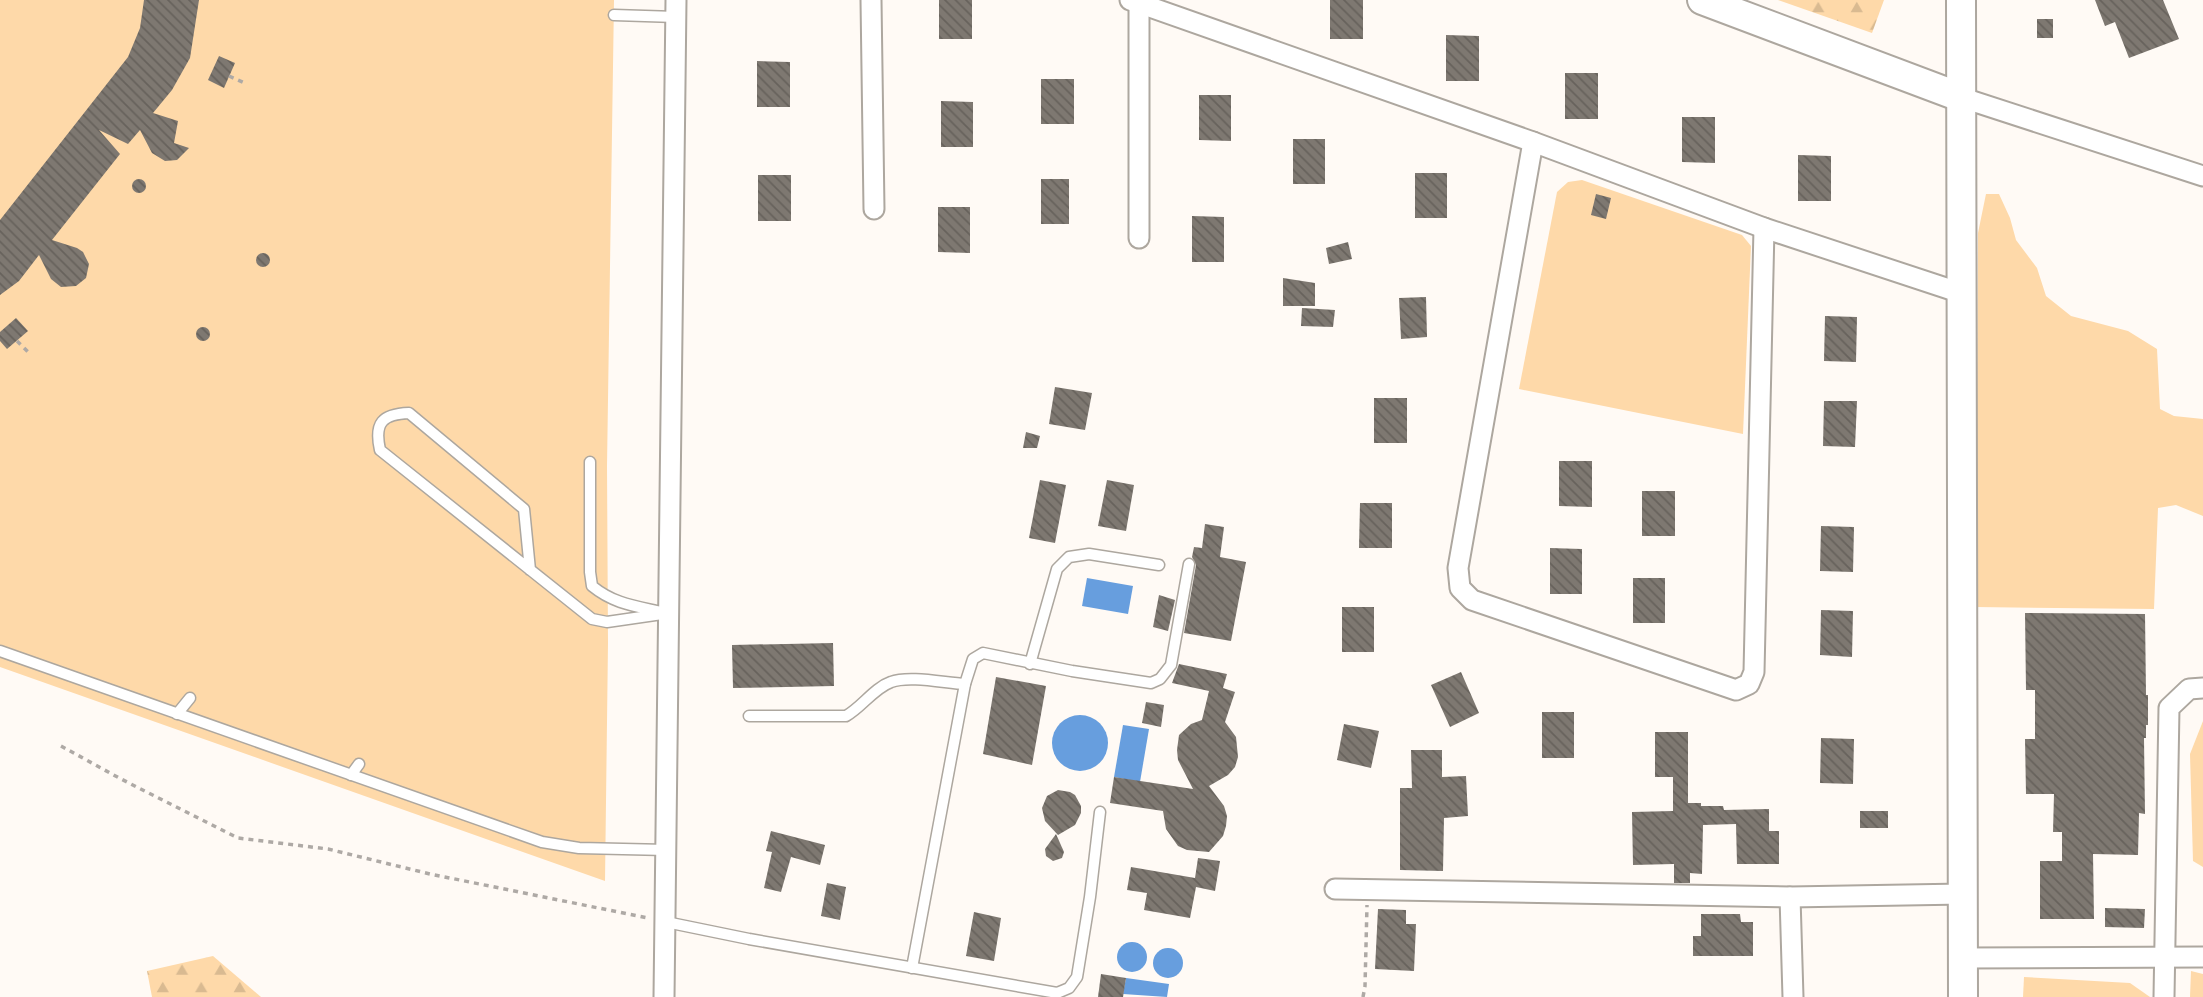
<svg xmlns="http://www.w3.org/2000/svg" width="2203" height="997" font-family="'Source Serif 4',serif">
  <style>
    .green { fill: #fed9a9 }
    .forest { fill: url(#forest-firs) }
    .water { fill: #679ede }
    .building { fill: url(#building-back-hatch) }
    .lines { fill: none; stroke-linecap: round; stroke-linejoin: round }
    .lane-casing { stroke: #ada79f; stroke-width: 13 }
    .street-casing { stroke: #ada79f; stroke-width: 23 }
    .secondary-casing { stroke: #ada79f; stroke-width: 32 }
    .path { stroke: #aea9a5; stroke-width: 3.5; stroke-dasharray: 5 5; stroke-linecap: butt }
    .lane { stroke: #fff; stroke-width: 10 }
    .street { stroke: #fff; stroke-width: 19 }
    .secondary { stroke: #fff; stroke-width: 28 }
  </style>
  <defs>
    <pattern id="forest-firs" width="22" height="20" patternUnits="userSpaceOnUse" patternTransform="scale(1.75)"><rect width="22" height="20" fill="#fed9a9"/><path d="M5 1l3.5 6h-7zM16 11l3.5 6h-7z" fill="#d9ba91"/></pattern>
    <pattern id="building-back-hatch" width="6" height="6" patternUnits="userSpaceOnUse" patternTransform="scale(1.75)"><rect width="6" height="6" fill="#7e7871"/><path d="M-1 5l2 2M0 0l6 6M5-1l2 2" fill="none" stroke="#67625c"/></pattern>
  </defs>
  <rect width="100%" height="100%" fill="#fffaf5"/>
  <g class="green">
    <path d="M0 0H614L607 466 608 643 605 881 0 667Z"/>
    <path d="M1582 180 1742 235 1751 246 1743 434 1519 389 1557 192 1568 182Z"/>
    <path d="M1986 194H1999L2010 218 2016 240 2037 268 2046 296 2071 316 2128 331 2157 349 2160 409 2174 416 2203 419V516L2176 505 2158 508 2154 609 1976 607 1978 233Z"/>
    <path d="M2203 721V867L2193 861 2190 754Z"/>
    <path d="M2191 971 2203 974V997H2190Z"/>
    <path d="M2024 977 2130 983 2150 997H2023Z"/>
  </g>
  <g class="forest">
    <path d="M1778 0H1884L1872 33Z"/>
    <path d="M213 956 261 997H152L147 971Z"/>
  </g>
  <g class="water">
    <path d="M1087 578 1133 586 1128 614 1082 606Z"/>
    <circle cx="1080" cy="743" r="28"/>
    <path d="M1123 725 1149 729 1140 782 1114 777Z"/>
    <circle cx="1132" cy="957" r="15"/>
    <circle cx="1168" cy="963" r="15"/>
    <path d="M1126 978 1169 984 1167 997 1123 994Z"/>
  </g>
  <g class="building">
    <path d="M144 0H199L190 58 172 90 153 113 178 121 174 143 189 148 177 160 165 161 152 153 140 130 128 144 99 130 120 154 52 240 77 248 83 252 89 264 86 278 76 286 61 287 51 279 39 255 19 281 0 295V220L128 57 140 28Z"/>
    <rect x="939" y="0" width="33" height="39"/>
    <rect x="1330" y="0" width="33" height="39"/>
    <path d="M2095 0H2163L2179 39 2129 58 2115 22 2105 26Z"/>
    <rect x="2037" y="19" width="16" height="19"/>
    <path d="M1446 35 1479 36V81H1446Z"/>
    <path d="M219 56 235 63 224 88 208 80Z"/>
    <path d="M757 61 790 62V107H757Z"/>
    <rect x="1565" y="73" width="33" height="46"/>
    <rect x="1041" y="79" width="33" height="45"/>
    <path d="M1199 95H1231V141L1199 140Z"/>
    <path d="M941 101 973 102V147H941Z"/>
    <path d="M1682 117H1715V163L1682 162Z"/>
    <rect x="1293" y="139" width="32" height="45"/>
    <path d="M1798 155 1831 156V201H1798Z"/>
    <rect x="1415" y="173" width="32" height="45"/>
    <rect x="758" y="175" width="33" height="46"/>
    <circle cx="139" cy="186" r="7"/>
    <rect x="1041" y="179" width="28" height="45"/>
    <path d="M1596 194 1611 198 1606 219 1591 215Z"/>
    <path d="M938 207H970V253L938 252Z"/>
    <path d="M1192 216 1224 217V262H1192Z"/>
    <path d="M1348 242 1352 259 1329 264 1326 248Z"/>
    <circle cx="263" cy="260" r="7"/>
    <path d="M1283 278 1315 283V306H1283Z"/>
    <path d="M1426 297 1427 337 1401 339 1399 298Z"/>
    <path d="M1302 308 1335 310 1333 327 1301 326Z"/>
    <path d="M1825 316 1857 317 1856 362 1824 361Z"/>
    <path d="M16 318 28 331 7 349 0 341V332Z"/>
    <circle cx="203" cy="334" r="7"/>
    <path d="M1055 387 1092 393 1085 430 1049 424Z"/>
    <rect x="1374" y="398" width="33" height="45"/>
    <path d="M1824 401H1857L1855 447 1823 446Z"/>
    <path d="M1026 432 1040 436 1037 448H1023Z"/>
    <path d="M1559 461H1592V507L1559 506Z"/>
    <path d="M1040 480 1066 485 1055 543 1029 538Z"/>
    <path d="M1107 480 1134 485 1126 531 1098 526Z"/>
    <rect x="1642" y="491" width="33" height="45"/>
    <path d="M1360 503H1392V548H1359Z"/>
    <path d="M1205 524 1224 527 1220 557 1246 562 1231 641 1184 633 1196 565 1192 557 1194 547 1202 548Z"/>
    <path d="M1821 526 1854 527 1853 572 1820 571Z"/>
    <path d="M1550 548 1582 549V594H1550Z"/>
    <rect x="1633" y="578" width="32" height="45"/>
    <path d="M1159 595 1175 600 1168 631 1153 627Z"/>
    <rect x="1342" y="607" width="32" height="45"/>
    <path d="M1821 610 1853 611 1852 657 1820 655Z"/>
    <path d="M2025 613 2145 614 2146 695H2148V725H2146V738H2144L2145 814 2139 813 2138 855 2093 854 2094 919H2040V861H2062V832H2053L2054 794H2026L2025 739H2035V690H2026Z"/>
    <path d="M833 643 834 686 733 688 732 645Z"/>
    <path d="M1179 664 1227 674 1223 688 1235 692 1225 722 1236 737 1238 757 1235 767 1228 775 1209 786 1224 806 1227 816 1226 826 1223 836 1209 852 1187 850 1178 846 1166 829 1163 811 1110 803 1114 777 1193 789 1178 760 1177 750 1179 735 1191 724 1202 720 1209 691 1172 683Z"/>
    <path d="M1461 672 1479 713 1450 727 1431 685Z"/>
    <path d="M996 677 1046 686 1032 765 983 754Z"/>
    <path d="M1146 702 1164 705 1161 727 1142 723Z"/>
    <rect x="1542" y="712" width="32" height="46"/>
    <path d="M1344 724 1379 731 1371 768 1337 760Z"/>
    <path d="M1655 732H1688V803H1701V806H1723L1724 810 1769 809V831H1779V864H1737L1736 824 1703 825 1702 874 1690 873V883H1674V864L1633 865 1632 812 1673 811V777H1655Z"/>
    <path d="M1821 738 1854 739 1853 784 1820 783Z"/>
    <path d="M1411 750H1442V777L1466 776 1468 816 1444 818 1443 871 1400 870V788H1412Z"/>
    <path d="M1058 790 1070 792 1075 795 1081 806V813L1075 825 1058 835 1045 821 1042 808 1047 796Z"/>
    <rect x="1860" y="811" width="28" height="17"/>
    <path d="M771 831 825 845 820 865 791 857 781 892 764 888 772 852 766 851Z"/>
    <path d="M1056 834 1064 852 1062 858 1053 861 1046 856 1045 849Z"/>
    <path d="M1198 858 1220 861 1215 891 1196 887 1190 918 1144 910 1147 893 1127 890 1131 867 1195 878Z"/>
    <path d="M827 883 846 887 840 920 821 916Z"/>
    <path d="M2105 908 2145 909 2144 928 2105 927Z"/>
    <path d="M1378 909 1406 910V924H1416L1414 971 1375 969Z"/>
    <path d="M974 912 1001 918 994 961 966 956Z"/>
    <path d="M1701 914H1740L1741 922H1753V956H1693V936H1701Z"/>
    <path d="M1101 974 1126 978 1123 997H1098Z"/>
  </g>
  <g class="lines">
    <g class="lane-casing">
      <g id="lane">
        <path d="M614 15 676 17"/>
        <path d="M590 462V572L592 586C614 604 635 606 662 612"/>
        <path d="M530 570 524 509 409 413C382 414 374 423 380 450L592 619 607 622 669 613"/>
        <path d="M0 651 542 842 579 848 667 850"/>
        <path d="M1030 664 1057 569 1069 557 1089 554 1159 565"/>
        <path d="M177 714 190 698"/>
        <path d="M749 716H846C862 707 874 688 891 682 909 675 945 683 965 684"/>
        <path d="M351 775 359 764"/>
        <path d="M666 922 749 939 1057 993 1069 988 1077 977 1090 897 1100 812"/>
        <path d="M912 968 965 684 973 659 983 653 1072 671 1151 683 1160 679 1171 665 1189 564"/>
      </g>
    </g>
    <g class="street-casing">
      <g id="street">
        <path d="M871 0 874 209"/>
        <path d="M1130 0 1533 142 1764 228 1961 293"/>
        <path d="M1139 3V238"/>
        <path d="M1960 97 2203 176"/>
        <path d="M1533 142 1458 568 1460 588 1472 600 1736 690 1749 684 1754 672 1764 228"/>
        <path d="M1335 889 1790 897 1963 894"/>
        <path d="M1790 897 1793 997"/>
        <path d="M1963 958 2203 957"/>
        <path d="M664 997 676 0"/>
        <path d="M2164 997 2169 708 2189 689 2203 688"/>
      </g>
    </g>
    <g class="secondary-casing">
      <g id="secondary">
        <path d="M1702 0 1960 97"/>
        <path d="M1961 0 1963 997"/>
      </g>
    </g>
    <g class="path">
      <path d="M229 76 247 84"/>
      <path d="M17 341 28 352"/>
      <path d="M61 746 121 779 238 838 328 849 430 874 648 918"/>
      <path d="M1363 997 1365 986 1367 905"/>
    </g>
    <use href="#lane" class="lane"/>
    <use href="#street" class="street"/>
    <use href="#secondary" class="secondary"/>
  </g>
</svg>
